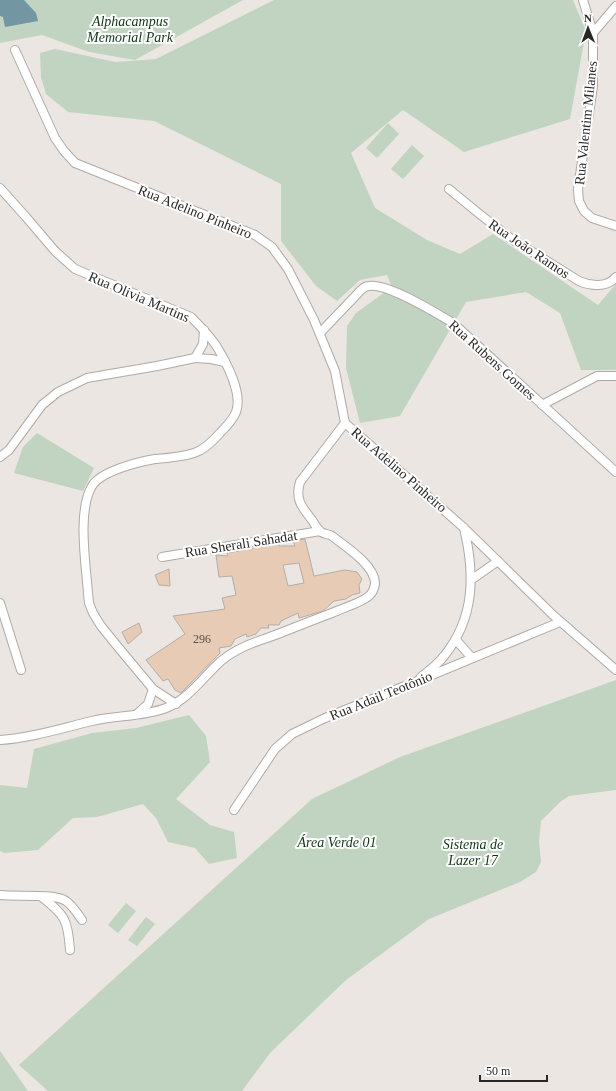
<svg xmlns="http://www.w3.org/2000/svg" width="616" height="1091" font-family="Georgia,serif">
  <style>
    .green { fill: #c0d4c1 }
    .water { fill: #7296a2 }
    .building { fill: #e7cbb4; stroke: #b3aea9; fill-rule: evenodd }
    .lines { fill: none; stroke-linecap: round; stroke-linejoin: round }
    .minor-casing { stroke: #b0aaa6; stroke-width: 10 }
    .minor { stroke: #fff; stroke-width: 8 }
    .labels { text-anchor: middle; dominant-baseline: central; stroke-width: 4; stroke-linejoin: round; paint-order: stroke }
    .number-label { font-size: 12px; fill: #585049 }
    .park-label { font-size: 14px; font-style: italic; fill: #0d3615; stroke: #fff }
    .street-label { font-size: 14px; fill: #292725; stroke: #fff }
  </style>
  <rect width="100%" height="100%" fill="#ebe6e1"/>
  <g class="green">
    <path d="M0 0H243L135 60 89 52 42 35 0 43Z"/>
    <path d="M274 0H573L586 31 570 119 464 152 403 110 351 153 375 208 427 240 460 254 493 234 598 305 616 284V370H581L560 313 526 292 466 302 400 416 360 423 346 368 347 326 356 313 392 287 387 275 360 280 337 301 316 286 281 241V184L154 121 68 112 46 94 41 77 40 53 55 49 115 62 156 59Z"/>
    <path d="M388 123 399 134 377 158 366 148Z"/>
    <path d="M412 145 424 156 403 179 391 169Z"/>
    <path d="M37 433 94 468 83 491 14 473 23 447Z"/>
    <path d="M616 680V790L569 796 560 802 541 821 539 842 541 862 536 872 520 882 429 919 346 980 270 1053 242 1091H48L19 1065 312 799 400 757Z"/>
    <path d="M189 715 206 736 210 762 176 799 210 825 234 832 237 858 209 864 195 848 168 842 156 818 143 804 97 817 73 818 38 850 4 853 0 851V785L27 788 34 749 92 733 136 728Z"/>
    <path d="M126 903 136 911 118 933 108 925Z"/>
    <path d="M146 917 155 924 137 946 128 940Z"/>
    <path d="M0 1051 28 1091H0Z"/>
  </g>
  <path class="water" d="M0 0H24L36 13 38 21 5 27 3 17 0 16Z"/>
  <g class="building">
    <path d="M305 539 314 576 345 570 357 572 362 579 359 585 360 593 352 595 346 599 334 601 323 611 299 618 298 613 281 621 279 625H268L269 628H261L256 634 247 637 246 634 235 639 231 646 219 648 220 653 181 693 175 690 168 679 163 681 146 660 185 634 173 616 225 609 222 598 236 595 232 576 219 577 216 555 228 556 227 553 279 543V546H295L293 541ZM299 563 304 583 288 586 283 565Z"/>
    <path d="M169 569 170 586 159 585 155 575Z"/>
    <path d="M139 623 142 632 128 644 122 632Z"/>
  </g>
  <g class="lines">
    <g class="minor-casing">
      <g id="minor">
        <path d="M583 0 593 33V86L580 175 578 190 579 201 584 211 592 218 616 226"/>
        <path d="M593 33 616 6"/>
        <path d="M15 50 55 138 64 151 75 163 255 235 272 247 288 269 314 320 335 371 345 423 463 527 553 615 616 670"/>
        <path d="M0 188 26 217 55 251 75 269 191 317C200 326 210 336 217 347 226 362 243 394 236 412 233 420 226 427 220 433 213 441 204 450 194 453 182 457 168 458 155 459 138 462 101 471 92 486 77 511 86 565 88 593L89 603 93 613 101 626 118 647 153 689 176 704"/>
        <path d="M449 189 477 212 510 238 579 281C590 286 607 288 616 277"/>
        <path d="M320 333 361 290C363 288 366 286 369 286 388 283 436 313 453 323L616 472"/>
        <path d="M195 358 211 359 225 362"/>
        <path d="M542 405 597 376H616"/>
        <path d="M0 457 9 450 42 405 58 392 87 378 157 366 195 358 203 344 204 330"/>
        <path d="M162 557 320 531"/>
        <path d="M471 580 498 561"/>
        <path d="M0 603 21 670"/>
        <path d="M456 640 472 658"/>
        <path d="M421 677C429 671 438 664 444 656 475 618 475 574 464 528"/>
        <path d="M137 714 148 704 153 689"/>
        <path d="M0 740C31 738 62 728 92 721 116 715 143 717 166 708 189 699 203 677 221 661 234 650 251 643 267 638 289 630 310 621 332 613 342 608 362 603 370 595 373 592 374 589 375 584 376 566 345 546 332 536 329 534 324 534 321 532 317 529 314 523 312 520 301 506 295 499 300 482L345 423"/>
        <path d="M234 810 275 749 292 734 325 718 415 682 560 622"/>
        <path d="M0 895C16 897 54 893 66 901 73 906 77 913 82 920"/>
        <path d="M42 897C65 915 68 920 70 950"/>
      </g>
    </g>
    <use href="#minor" class="minor"/>
  </g>
  <g class="labels">
    <g class="number-label">
      <text x="202" y="639">296</text>
    </g>
    <g class="park-label">
      <text x="130" y="21">Alphacampus<tspan x="130" dy="16">Memorial Park</tspan></text>
      <text x="337" y="842">Área Verde 01</text>
      <text x="473" y="844">Sistema de<tspan x="473" dy="16">Lazer 17</tspan></text>
    </g>
    <g class="street-label">
      <text transform="translate(586 123) rotate(-84)">Rua Valentim Milanes</text>
      <text transform="translate(195 212) rotate(22)">Rua Adelino Pinheiro</text>
      <text transform="translate(529 249) rotate(34)">Rua João Ramos</text>
      <text transform="translate(139 297) rotate(23)">Rua Olivia Martins</text>
      <text transform="translate(492 360) rotate(42)">Rua Rubens Gomes</text>
      <text transform="translate(399 470) rotate(41)">Rua Adelino Pinheiro</text>
      <text transform="translate(241 544) rotate(-9)">Rua Sherali Sahadat</text>
      <text transform="translate(381 696) rotate(-22)">Rua Adail Teotônio</text>
    </g>
  </g>
  <g transform="translate(588 28) rotate(359)" stroke="#ffffff" stroke-width="3" paint-order="stroke">
  <path d="M0-3L7 15L0 10L-7 15Z" fill="#292725"/>
  <text y="-6" font-size="11" font-weight="bold" text-anchor="middle" fill="#292725">N</text>
  </g>
  <path d="M480 1075v6h67v-6" fill="none" stroke="#292725" stroke-width="2"/>
  <text x="486" y="1075" font-size="12" fill="#292725" stroke="#ffffff" stroke-width="3" paint-order="stroke">50 m</text>
</svg>
